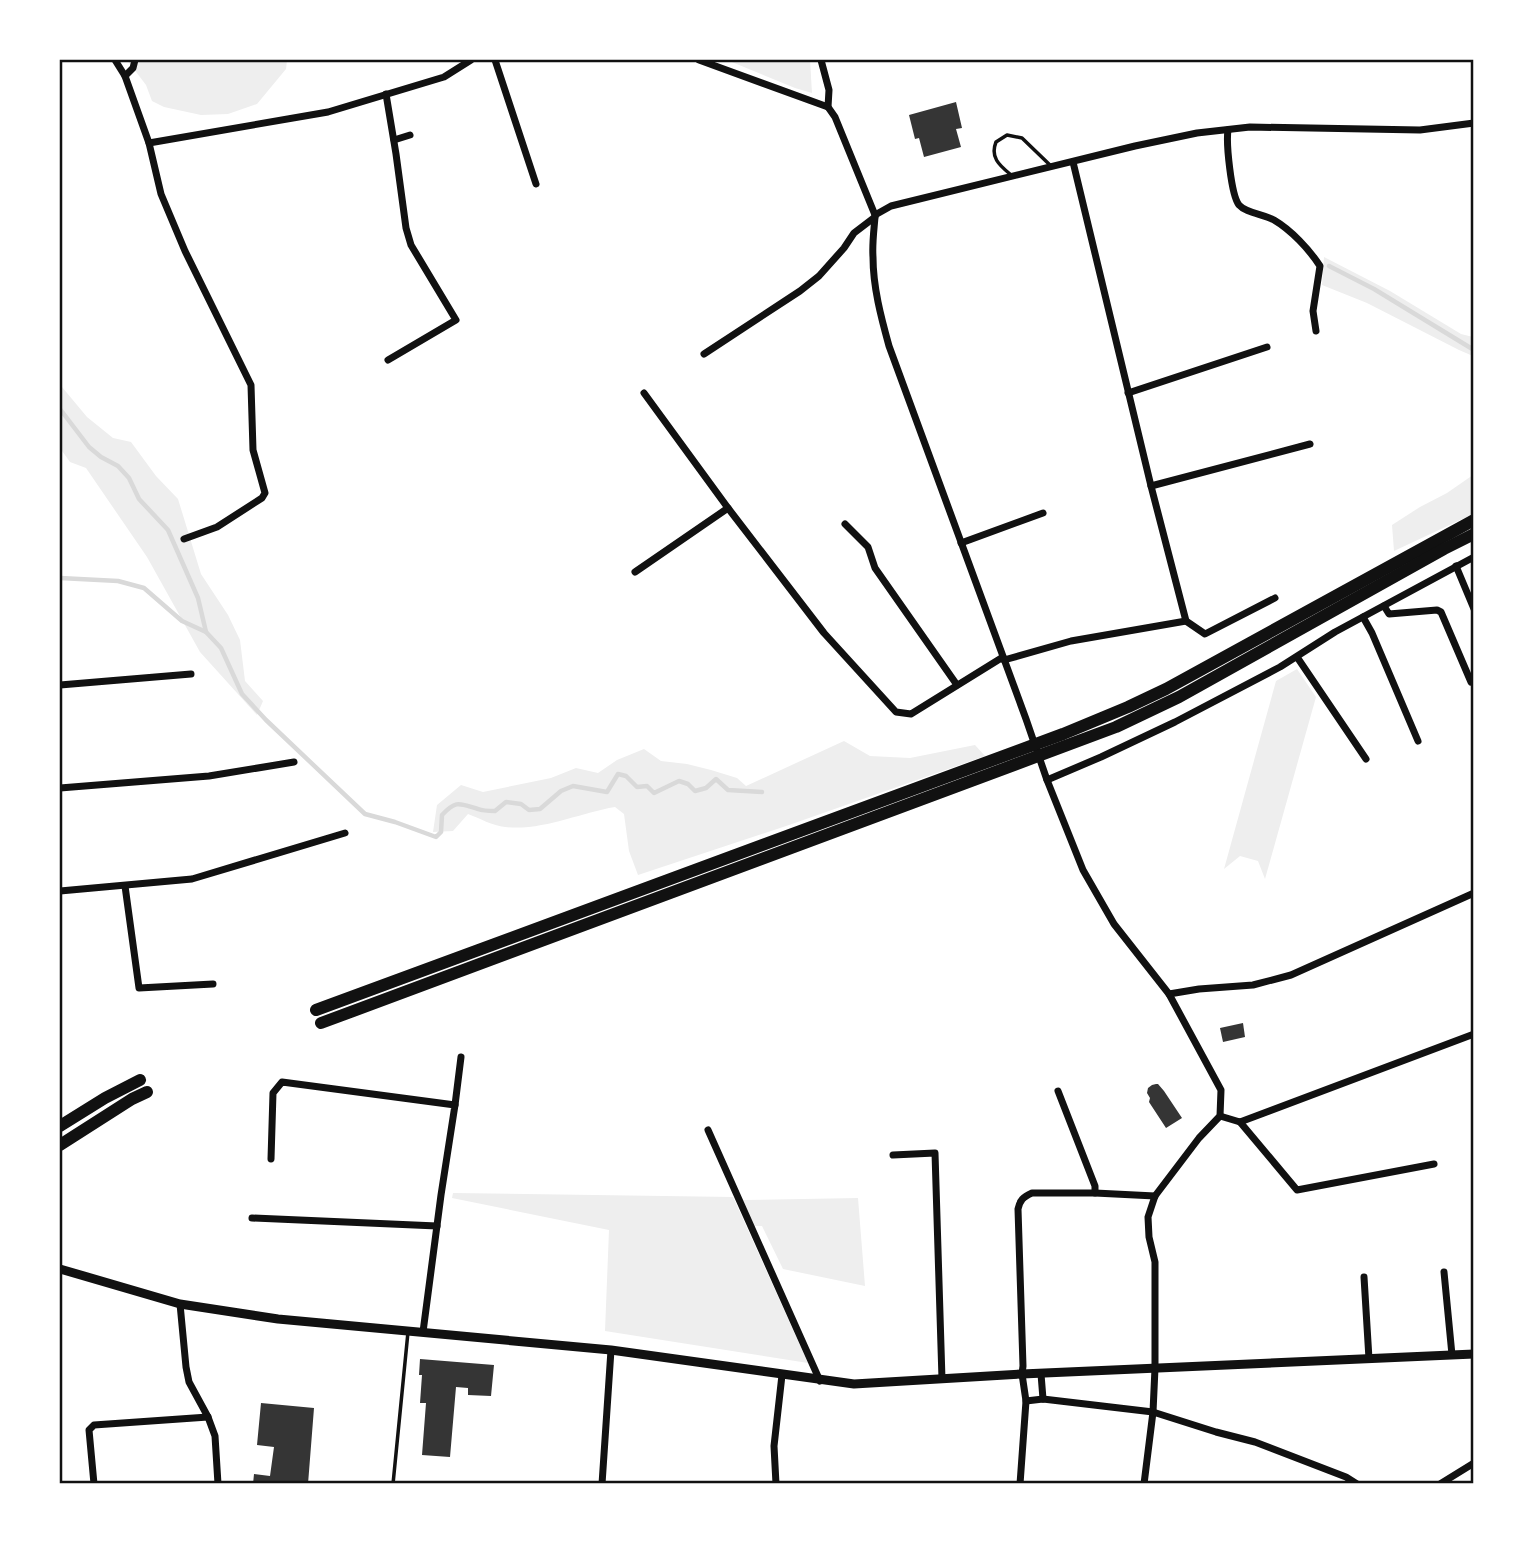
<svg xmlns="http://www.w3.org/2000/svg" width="1533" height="1543" font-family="Literata,serif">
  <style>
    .green { fill: #eee }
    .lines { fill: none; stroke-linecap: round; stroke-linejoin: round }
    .stream { stroke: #d9d9d9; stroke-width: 4.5 }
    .building { fill: #353535 }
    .service { stroke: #111; stroke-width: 3.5 }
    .minor { stroke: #111; stroke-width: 7 }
    .tertiary { stroke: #111; stroke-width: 9 }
    .trunk { stroke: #111; stroke-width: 12 }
    .neatline { fill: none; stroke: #111; stroke-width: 2.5 }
  </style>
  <rect width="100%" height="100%" fill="#fff"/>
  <g class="green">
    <path d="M127 60H287L286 69 257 104 228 114 201 115 164 107 152 101 146 85Z"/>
    <path d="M727 60H810L812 93 795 88Z"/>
    <path d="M1324 257 1390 291 1461 334 1473 337V356L1459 350 1367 303 1322 285Z"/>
    <path d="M60 381 62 387 87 417 113 438 131 442 156 476 178 499 201 574 228 615 240 640 245 681 263 701 257 715 200 652 147 557 86 468 70 462 60 448Z"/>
    <path d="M1473 475V514L1394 551 1392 525 1420 507 1447 493Z"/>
    <path d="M1297 669 1316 697 1265 879 1258 861 1240 856 1224 869 1276 681Z"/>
    <path d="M844 741 870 756 910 758 975 745 985 756 792 824 638 875 629 851 624 814 615 807C579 813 543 831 505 827 493 826 479 818 468 814L453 831 433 832 437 805 461 785 483 792 551 778 576 768 598 773 617 760 644 749 661 761 687 764 711 770 737 778 746 786Z"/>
    <path d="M453 1193 733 1197 808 1363 605 1331 609 1230 452 1198Z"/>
    <path d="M858 1198 865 1286 783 1269 762 1226H754L743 1200Z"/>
  </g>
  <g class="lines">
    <g class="stream">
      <path d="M1329 266 1374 289 1474 350"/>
      <path d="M60 409 89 447 101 457 118 466 129 478 139 499 168 530 198 598 206 632"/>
      <path d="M60 578 118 581 144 588 182 621 206 632 221 648 242 694 266 720 365 814 395 822 436 837 441 832 442 815C457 799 460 804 478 809 483 811 489 811 495 811L506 802 521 804 529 810 540 809 561 791 573 786 607 792 618 774 626 776 637 787 647 786 654 793 679 781 688 784 695 791 706 788 716 779 728 790 762 792"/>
    </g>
  </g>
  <g class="building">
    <path d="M956 102 962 128 956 129 961 147 924 157 919 138 915 139 909 115Z"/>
    <path d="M1243 1023 1245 1037 1223 1042 1220 1028Z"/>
    <path d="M1156 1084H1158L1164 1091 1182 1118 1166 1128 1149 1102 1150 1098 1147 1093 1148 1088 1152 1085Z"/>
    <path d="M420 1359 494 1365 491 1396 468 1395V1388L456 1387 450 1457 422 1455 426 1403H420L422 1375H419Z"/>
    <path d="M261 1403 314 1408 308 1484H253L254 1474 270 1476 274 1447 257 1445Z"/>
  </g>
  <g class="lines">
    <g class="service">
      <path d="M1010 174C999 165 990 157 996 142L1007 135 1022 138 1051 166"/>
      <path d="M393 1484 408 1332"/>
    </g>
    <g class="minor">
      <path d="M115 60 125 76"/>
      <path d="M135 60 133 68 125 76 149 143 161 194 185 251 251 385 253 450 265 493 262 498 217 527 184 539"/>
      <path d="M495 60 536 184"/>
      <path d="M699 60 828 107"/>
      <path d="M821 60 829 90 828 107 835 117 875 215"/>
      <path d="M386 94 396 154 406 228 411 245 456 320 388 360"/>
      <path d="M1228 130C1226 143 1231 195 1239 205 1246 213 1263 214 1274 220 1291 230 1309 249 1320 266L1313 311 1316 331"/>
      <path d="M394 140 410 135"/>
      <path d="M149 143 328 112 444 77 471 60"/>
      <path d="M1073 162 1151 486 1186 621 1205 634 1275 598"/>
      <path d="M875 217C874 230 872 244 873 257 873 287 881 317 889 346L1026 719 1047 780 1083 870 1114 924 1169 994 1221 1090 1220 1116 1199 1138 1155 1196 1148 1217 1149 1237 1155 1262V1368L1153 1412 1144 1484"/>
      <path d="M704 354 800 291 819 276 844 248 854 233 875 217V215L891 206 1135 146 1197 133 1250 127 1420 130 1474 123"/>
      <path d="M644 393 728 508 824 633 896 712 911 714 1003 657"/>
      <path d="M1128 393 1267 347"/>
      <path d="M1151 486 1310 444"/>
      <path d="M845 524 868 547 875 568 957 685"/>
      <path d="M961 543 1043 513"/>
      <path d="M1456 566 1474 609"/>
      <path d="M635 572 728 508"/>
      <path d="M1384 606 1389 614 1437 610 1441 612 1471 682"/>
      <path d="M1363 617 1372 633 1418 741"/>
      <path d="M1297 657 1366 759"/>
      <path d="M1004 660 1071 641 1186 621"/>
      <path d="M60 685 191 674"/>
      <path d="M1047 780 1101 757 1175 722 1280 667 1335 632 1474 557"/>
      <path d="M60 788 209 776 294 762"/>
      <path d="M125 886 139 988 213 984"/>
      <path d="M60 891 192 879 345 833"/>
      <path d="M1169 994 1199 989 1253 985 1291 975 1474 893"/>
      <path d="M1058 1091 1095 1186V1193"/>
      <path d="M455 1105 461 1057"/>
      <path d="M1220 1116 1240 1122 1474 1034"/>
      <path d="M1240 1122 1297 1190 1434 1164"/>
      <path d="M708 1130 820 1381"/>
      <path d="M893 1155 935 1153 942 1379"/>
      <path d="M271 1159 273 1093 282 1082 455 1105 441 1195 423 1332"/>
      <path d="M252 1218 437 1226"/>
      <path d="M1444 1272 1452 1355"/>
      <path d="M1364 1277 1369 1359"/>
      <path d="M180 1304 186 1367 189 1382 208 1417 215 1436 218 1484"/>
      <path d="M1041 1374 1043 1399"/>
      <path d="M1026 1401 1043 1399 1153 1412 1216 1432 1255 1442 1346 1477 1357 1484"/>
      <path d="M94 1484 89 1430 94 1425 208 1417"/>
      <path d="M602 1484 611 1350"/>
      <path d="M776 1484 774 1446 782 1375"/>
      <path d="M1020 1484 1026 1401 1022 1374 1023 1366 1018 1209C1020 1200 1023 1197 1032 1193H1095L1155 1196"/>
      <path d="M1440 1484 1474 1463"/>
    </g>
    <path class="tertiary" d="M60 1269 180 1304 278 1319 611 1350 854 1384 1022 1374 1474 1354"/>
    <g class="trunk">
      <path d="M316 1010 1063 734 1128 707 1166 689 1474 520"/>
      <path d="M321 1023 1116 727 1179 697 1444 549 1474 534"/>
      <path d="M60 1126 105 1098 140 1080"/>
      <path d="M60 1145 132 1099 147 1092"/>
    </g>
  </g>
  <rect width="1533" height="1543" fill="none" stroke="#ffffff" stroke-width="122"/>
  <rect x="61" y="61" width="1411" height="1421" class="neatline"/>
</svg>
